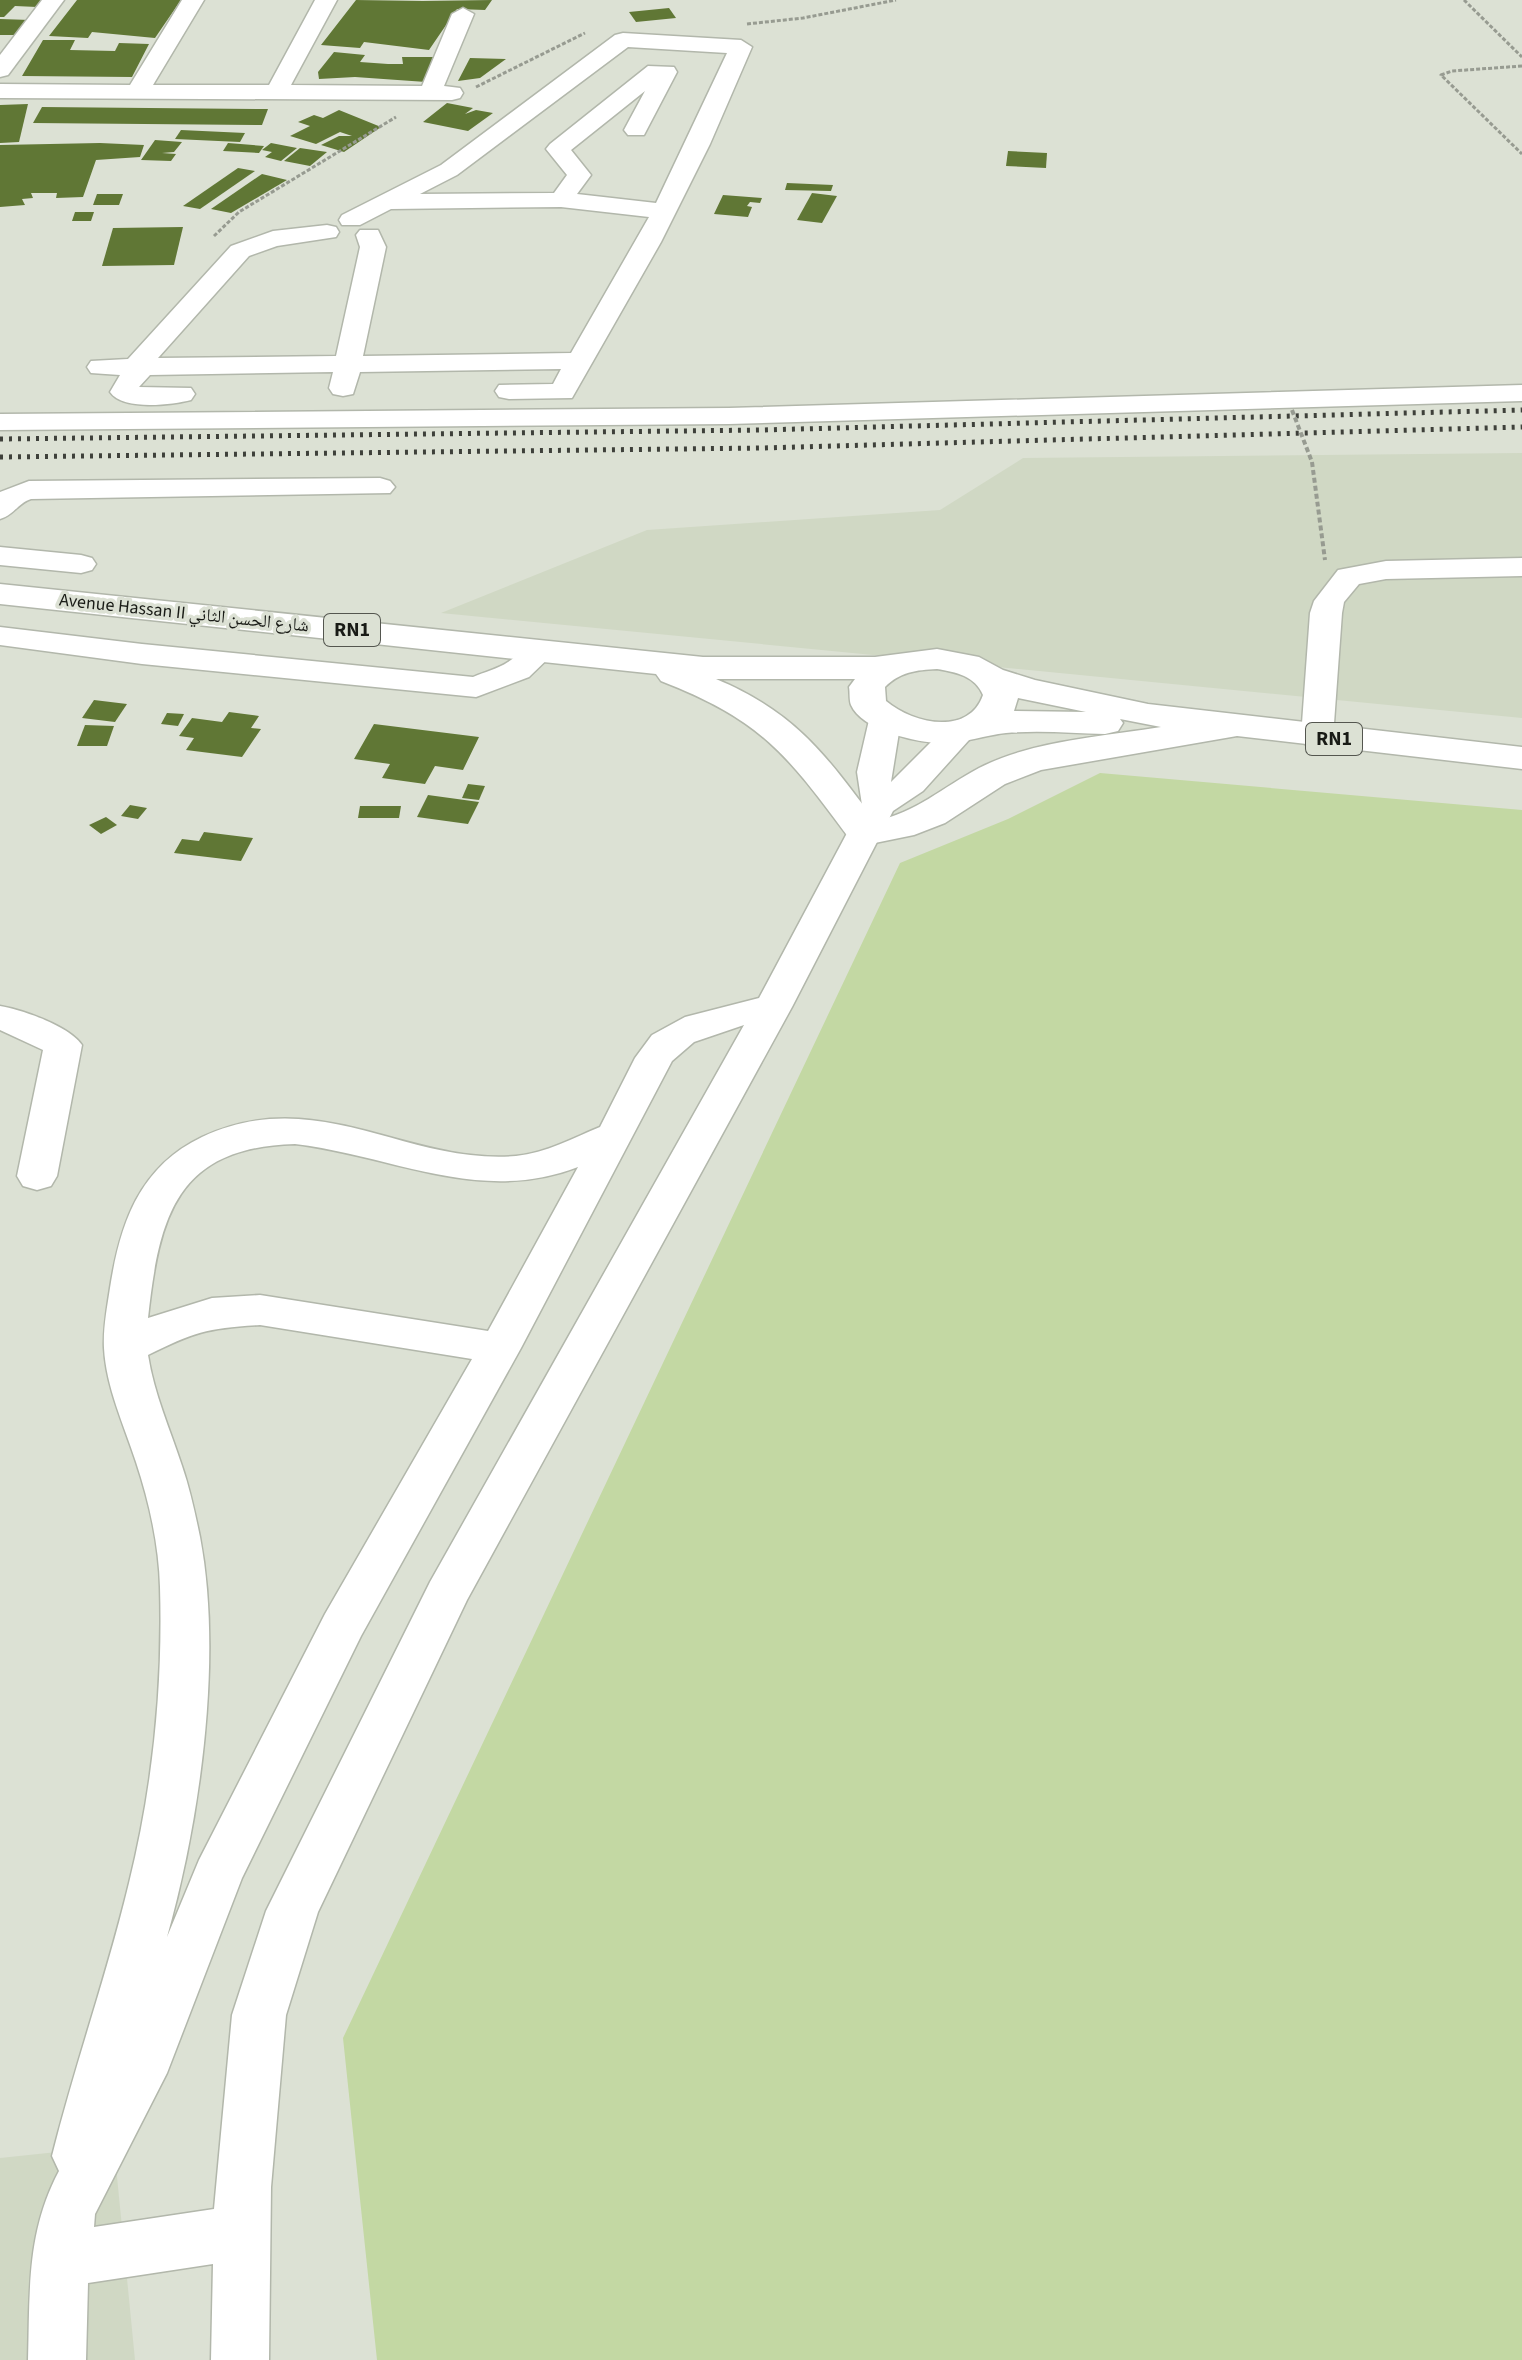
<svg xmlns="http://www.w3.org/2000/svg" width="1522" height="2360" font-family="'Source Sans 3','Noto Naskh Arabic',sans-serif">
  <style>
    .built { fill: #d0d8c4 }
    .green { fill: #c3d8a3 }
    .building { fill: #607735 }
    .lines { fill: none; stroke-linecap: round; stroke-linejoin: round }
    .minor-casing { stroke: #b2b7ab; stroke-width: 3 }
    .major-casing { stroke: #b2b7ab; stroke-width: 3 }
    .path-far1 { stroke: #979b91; stroke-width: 3; stroke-dasharray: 4 2; stroke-linecap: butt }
    .path { stroke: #979b91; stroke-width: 4; stroke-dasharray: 5 3; stroke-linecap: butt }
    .minor { fill: #fff; fill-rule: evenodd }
    .major { fill: #fff; fill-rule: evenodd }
    .rail { stroke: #3e403a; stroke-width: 5; stroke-dasharray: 3 6; stroke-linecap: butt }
    .path-bridge { stroke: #979b91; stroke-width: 4; stroke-dasharray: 5 3; stroke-linecap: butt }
    .labels { text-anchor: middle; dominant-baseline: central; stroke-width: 7; stroke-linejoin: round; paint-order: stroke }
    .far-street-label { font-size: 18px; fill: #191b16; stroke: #dce1d4 }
    .shield { fill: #dce1d4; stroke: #54564f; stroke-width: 2 }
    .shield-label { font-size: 20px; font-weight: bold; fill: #191b16 }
  </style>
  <rect width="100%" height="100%" fill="#dce1d4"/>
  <g class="built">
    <path d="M1522 453V718L441 613 647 530 940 510 1023 458Z"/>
    <path d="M114 2146 135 2360H0V2158Z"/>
  </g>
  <path class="green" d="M1100 773 1522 810V2360H377L343 2038 900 863 1008 819Z"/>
  <g class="building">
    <path d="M0 0H44L37 7 15 6 4 17H0Z"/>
    <path d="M77 0H181L155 38 92 32 88 38 49 36Z"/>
    <path d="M356 0 423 1 492 0 485 10 457 9 429 50 364 42 360 48 321 45Z"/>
    <path d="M669 8 676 18 636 22 629 12Z"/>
    <path d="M0 19 30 20 19 35H0Z"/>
    <path d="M43 40H75L70 50 115 51 119 43 149 44 132 77 22 76Z"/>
    <path d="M334 52 365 55 360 62 388 64H403L402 57H436L426 82 355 77 319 79 318 72Z"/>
    <path d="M470 58 506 59 480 78 458 81Z"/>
    <path d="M447 103 473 108 465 114 476 110 493 113 468 131 423 122Z"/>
    <path d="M28 104 19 142 0 143V105Z"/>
    <path d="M42 107 268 109 262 125 33 123Z"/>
    <path d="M339 110 381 127 344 152 321 145 339 136H352L340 132 316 144 290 136 310 126 298 122 314 115 323 118Z"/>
    <path d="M181 130 245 133 240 142 175 139Z"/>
    <path d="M155 140 182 142 174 152 162 153 176 154 171 161 141 160Z"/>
    <path d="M100 143 144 145 140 157 96 160 83 197 56 198 57 193H31L33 198 22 199 25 205 0 207V145Z"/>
    <path d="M228 143 264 146 259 153 223 151Z"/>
    <path d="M271 143 297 148 281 161 265 157 272 152 262 150Z"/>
    <path d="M300 148 327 152 310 166 284 161Z"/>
    <path d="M1008 151 1047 153 1046 168 1006 166Z"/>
    <path d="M238 168 255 171 200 209 183 206Z"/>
    <path d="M262 174 287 180 231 213 211 209Z"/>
    <path d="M787 183 833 185 831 191 785 190Z"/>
    <path d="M812 193 837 196 822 223 797 220Z"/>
    <path d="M97 194H123L119 205H93Z"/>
    <path d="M723 195 762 198 760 203 750 202 747 206 752 207 748 217 714 214Z"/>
    <path d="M75 212H94L91 221H72Z"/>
    <path d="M183 227 174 265 102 266 113 228Z"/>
    <path d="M94 700 127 704 115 722 82 718Z"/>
    <path d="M229 712 259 716 251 728 261 729 242 757 186 750 194 738 179 736 192 718 222 722Z"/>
    <path d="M167 713 184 714 178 726 161 724Z"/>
    <path d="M374 724 479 737 463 770 435 766 425 784 382 778 390 764 354 759Z"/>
    <path d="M85 725 114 726 107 746H77Z"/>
    <path d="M468 784 485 786 479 800 462 798Z"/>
    <path d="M428 795 479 802 468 824 417 817Z"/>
    <path d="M130 805 147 808 138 819 121 816Z"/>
    <path d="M360 806H401L399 818H358Z"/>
    <path d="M106 817 117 825 101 834 89 825Z"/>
    <path d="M204 832 253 838 241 861 174 853 182 839 199 841Z"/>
  </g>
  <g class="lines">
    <g class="minor-casing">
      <g id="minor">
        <path d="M42 0H64L8 75 0 77V55Z"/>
        <path d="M182 0H204L153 85H269L315 0H337L291 85 422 86 452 14 463 8 474 14 444 86 460 88 463 93 460 98 452 100 0 98V84L130 85Z"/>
        <path d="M623 33 741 40 752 47 710 144 661 242 572 398 509 399 499 397 495 391 499 385 553 384 561 369 360 372 353 394 343 396 333 394 329 388 333 372 150 375 139 387 191 388 195 394 191 400C171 405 123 411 110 392L120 375 91 373 87 367 91 361 128 359 231 246 273 231 327 225 336 227 339 232 336 237 277 246 249 256 158 358 336 356 360 247 356 235 360 230H378L386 247 363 356 571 353 649 217 561 207 391 209 360 225H342L339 220 342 215 441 165 615 35ZM628 47 727 53 656 203 577 194 591 175 571 150 645 91 624 130 628 135H644L677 72 674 67 648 66 550 144 546 149 567 175 554 193 420 194 457 175Z"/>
        <path d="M1522 385V401L729 424 0 430V414L729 408Z"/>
        <path d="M380 478 390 481 395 487 390 493 31 499C18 503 14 515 0 519V492L29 481Z"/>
        <path d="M0 547 81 555 92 558 96 564 92 570 81 573 0 565Z"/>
        <path d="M1522 558V576L1386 579 1359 584 1344 602 1342 613 1333 737 1329 744 1317 747 1305 744 1301 737 1310 613 1314 601 1338 570 1386 561Z"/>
        <path d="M0 627 142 644 473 677C484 672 498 669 508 662 525 651 530 638 552 643L557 650 529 677 476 697 142 664 0 645Z"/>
        <path d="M885 710 897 713 901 720 891 782 950 723 962 720 974 723 978 730 923 791 893 811 792 1007 467 1600 318 1912 286 2015 271 2187 269 2360H211L213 2264 88 2283 86 2360H28C30 2292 26 2233 59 2171L52 2156C75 2064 107 1975 129 1883 153 1786 163 1686 160 1587 159 1546 149 1501 136 1462 124 1425 106 1387 104 1348 103 1328 107 1308 110 1288 120 1224 139 1167 202 1137 318 1083 405 1165 516 1156 546 1153 573 1138 600 1127L635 1058 652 1035 685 1017 759 998 862 805 857 772 869 720 873 713ZM744 1025 430 1582 266 1911 232 2015 214 2209 94 2227 95 2214 167 2073 242 1878 361 1636 521 1348 672 1061 694 1042ZM295 1144C394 1156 480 1205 578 1167L488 1331 260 1295 212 1298 148 1318C159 1217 176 1147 295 1144ZM260 1325 472 1359 325 1614 199 1860 167 1937C200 1820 223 1658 200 1537 195 1513 190 1489 182 1466 170 1429 154 1394 148 1355 194 1332 208 1328 260 1325Z"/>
        <path d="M0 1006C23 1010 69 1026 82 1045L57 1176 51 1186 37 1190 23 1186 17 1176 43 1050 0 1030Z"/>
      </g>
    </g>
    <g class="major-casing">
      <path id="major" d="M0 584 703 657H875L937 649 979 657 1003 670 1035 680 1148 704 1522 747V769L1237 736 1041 770 1005 784 945 823 914 835 865 845 852 842C788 756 764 721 661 681L656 674 0 604ZM937 669C956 672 975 676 983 695 969 736 913 724 886 701L885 687C900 672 916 670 937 669ZM716 679H855L849 687C850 692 849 700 851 705 862 731 921 744 945 743 966 743 985 735 1006 733 1038 730 1072 733 1105 734L1118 731 1123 723 1120 719 1161 727C1101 737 1034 740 979 768 943 787 916 813 875 821 825 754 795 712 716 679ZM1018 698 1086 712 1014 711Z"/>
    </g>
    <g class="path-far1">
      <path d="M1464 0 1522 57"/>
      <path d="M747 24 803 18 896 0"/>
      <path d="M1522 66 1452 71 1441 75 1522 154"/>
      <path d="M476 87 585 33"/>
      <path d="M214 236 239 212 396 117"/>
    </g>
    <path class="path" d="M1312 462 1325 560"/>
    <use href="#minor" class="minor"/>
    <use href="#major" class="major"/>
    <g class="rail">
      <path d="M0 439 761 430 1522 410"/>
      <path d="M0 457 761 448 1522 427"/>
    </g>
    <path class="path-bridge" d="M1292 410 1312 462"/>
  </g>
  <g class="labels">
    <g class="far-street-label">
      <text transform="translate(184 613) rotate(6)">Avenue Hassan II شارع الحسن الثاني</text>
    </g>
    <g class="shield">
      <rect x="324" y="614" width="56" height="32" rx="6"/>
      <rect x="1306" y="723" width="56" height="32" rx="6"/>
    </g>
    <g class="shield-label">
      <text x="352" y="630">RN1</text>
      <text x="1334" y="739">RN1</text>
    </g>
  </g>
</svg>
